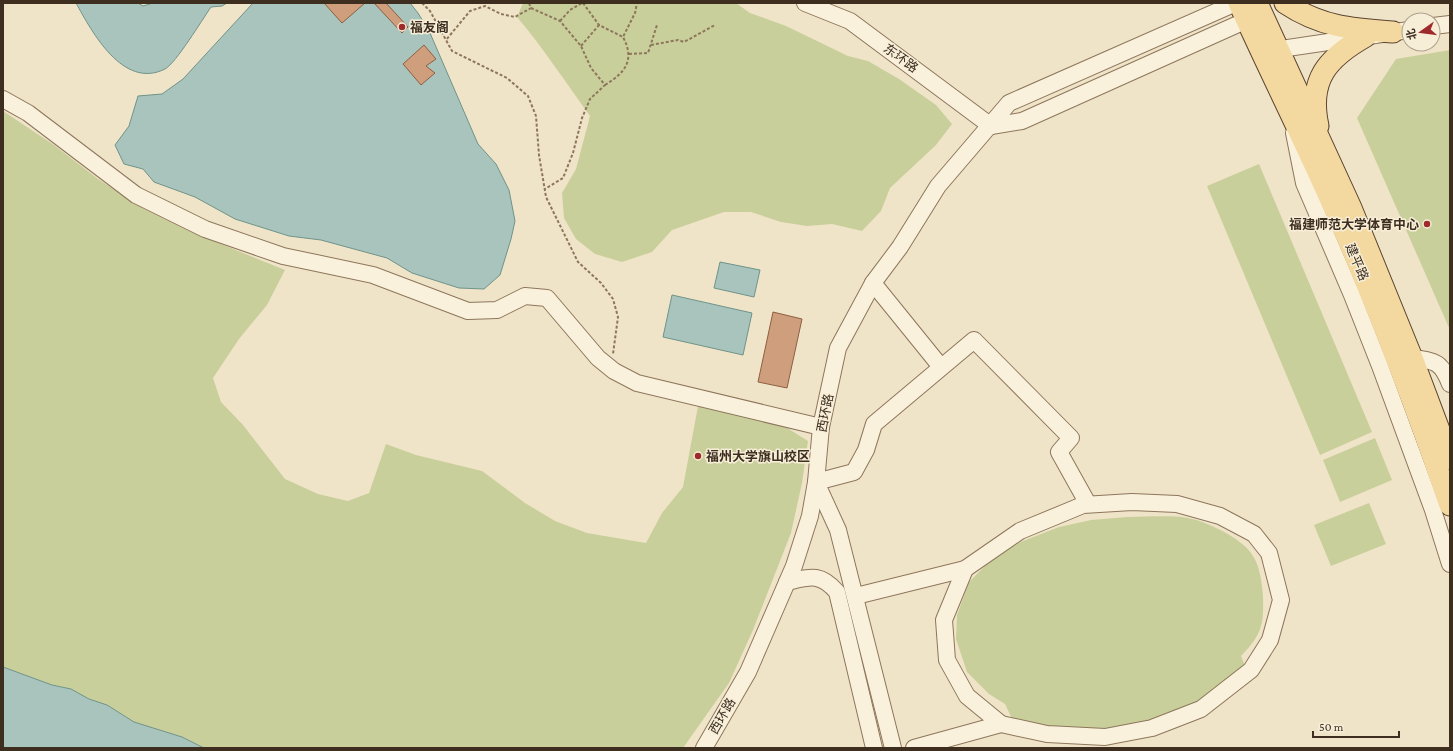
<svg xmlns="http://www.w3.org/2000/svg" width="1453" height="751" font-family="'Crimson Pro','Noto Sans SC',serif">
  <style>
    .green { fill: #c9cf9b }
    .water { fill: #a9c4bc; stroke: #6f938a }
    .building { fill: #cf9f7d; stroke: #8d5f41 }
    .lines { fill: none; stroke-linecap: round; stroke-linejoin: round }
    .minor-casing { stroke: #8d765c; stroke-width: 18 }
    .major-casing { stroke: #5b4430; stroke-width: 23 }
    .path { stroke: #8d765c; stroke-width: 2; stroke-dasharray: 3 2; stroke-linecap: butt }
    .minor { stroke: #faf1dc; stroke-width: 16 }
    .major { stroke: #f3d9a0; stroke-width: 21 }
    .poi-dot { fill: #9e2a2b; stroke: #f7eed8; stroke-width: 1.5 }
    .labels { text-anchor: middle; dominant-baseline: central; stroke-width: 3; stroke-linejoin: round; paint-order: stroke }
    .poi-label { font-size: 13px; font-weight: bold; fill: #3d2e20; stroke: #f7eed8; text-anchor: start }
    .street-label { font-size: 13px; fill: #3d2e20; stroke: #f7eed8 }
  </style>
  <rect width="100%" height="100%" fill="#f0e4c8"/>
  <g class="green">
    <path d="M523 3H736L750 13 786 26 848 56 868 61 899 79 936 105 952 124 936 145 890 188 881 211 862 231 832 224 807 226 781 222 751 212H724L672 230 652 252 622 262 595 254 576 239 564 218 562 193 576 169 590 116C566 83 544 49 517 17Z"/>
    <path d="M1450 50V330L1357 118 1396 59Z"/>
    <path d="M3 111 54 145 98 179 144 209 189 231 285 270 267 305 239 339 213 378 221 402 243 425 285 479 318 494 348 501 369 493 386 444 416 455 482 471 525 503 555 521 587 533 646 543 662 513 683 487 698 406 784 426 808 441 802 483 791 533 753 630 729 683 683 748H204L182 737 134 722 107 705 89 699 71 689 52 685 3 667Z"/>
    <path d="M1259 164 1372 432 1320 455 1207 186Z"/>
    <path d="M1375 438 1392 480 1340 502 1323 460Z"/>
    <path d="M1369 503 1386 544 1331 566 1314 525Z"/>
    <path d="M1127 517C1147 517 1169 515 1188 518 1206 521 1241 538 1251 553 1260 565 1262 582 1263 597 1264 626 1261 635 1241 656L1246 668 1199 705 1150 723 1097 733 1014 723 1005 704 989 694 967 672 956 639 957 615 969 582 996 555 1023 541 1059 527 1091 520Z"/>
  </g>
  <g class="water">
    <path d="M76 3H138L143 6 153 3H227L222 6 211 7C202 20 176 63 165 69 123 90 92 32 76 3Z"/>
    <path d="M253 3H410L418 13 430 33 478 144 496 164 509 190 515 221 511 239 500 275 484 289 459 288 412 273 387 258 321 240 289 236 235 219 195 197 154 182 143 169 124 164 115 145 129 126 138 96 162 94 183 79Z"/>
    <path d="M720 262 760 270 754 297 714 288Z"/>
    <path d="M672 295 752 313 743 355 663 337Z"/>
    <path d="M3 667 52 685 71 689 89 699 107 705 134 722 182 737 204 748H3Z"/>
  </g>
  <g class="building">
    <path d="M324 3H365L342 23Z"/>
    <path d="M374 3H386L408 27 402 33Z"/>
    <path d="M424 45 436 59 426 66 435 73 421 85 403 64Z"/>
    <path d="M773 312 802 319 787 388 758 382Z"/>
  </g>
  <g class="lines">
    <g class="minor-casing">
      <g id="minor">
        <path d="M805 3 850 21 991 126"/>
        <path d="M1433 26 1450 24"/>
        <path d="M1268 51 1409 30"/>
        <path d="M3 99 28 113 136 195 205 229 283 256 373 275 468 311 497 310 525 296 547 298 598 358 614 371 637 383 821 427"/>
        <path d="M991 126 1022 121 1256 16"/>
        <path d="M1294 133 1304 183 1352 295 1380 366 1433 510 1450 564"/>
        <path d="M873 283 941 367"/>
        <path d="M1412 358C1435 361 1441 361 1450 384"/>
        <path d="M965 569 944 620 947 660 967 696 1001 724"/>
        <path d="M787 582C809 577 820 572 837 592L874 748"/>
        <path d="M856 596 965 569 1020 531 1083 505 1132 502 1177 504 1220 516 1254 534 1269 553 1281 600 1270 640 1251 670 1201 709 1152 728 1105 737 1047 734 1001 724 914 748"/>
        <path d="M704 748 748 672 794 566 810 516 816 482 821 427 838 348 873 283 900 247 938 186 1009 103 1236 3"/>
        <path d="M893 748 838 530 816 482 854 472 866 450 874 424 974 340 1071 438 1059 452 1088 504"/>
      </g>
    </g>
    <g class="major-casing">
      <g id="major">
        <path d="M1239 3C1271 74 1306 143 1337 214 1379 309 1416 407 1450 505"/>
        <path d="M1257 3 1351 208 1412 358 1450 459"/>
        <path d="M1285 3C1321 27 1351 29 1393 32"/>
        <path d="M1318 126C1308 80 1327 58 1366 36"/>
      </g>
    </g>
    <g class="path">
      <path d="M422 3 430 11 446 40"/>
      <path d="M529 3 531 8 515 17 501 14 485 6 470 11 446 40 452 51 507 78 528 96 536 116 539 155 546 197 578 262 601 283 613 299 618 317 613 354"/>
      <path d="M583 3 599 25 623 37 635 13 637 3"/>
      <path d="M531 8 560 21 581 46 591 68 605 85 590 99 582 118 573 153 563 178 545 189"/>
      <path d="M560 21 570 10 582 3"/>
      <path d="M651 45 678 40 684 42 715 25"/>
      <path d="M581 46 599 25"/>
      <path d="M629 54 648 53 657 25"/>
      <path d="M605 85C626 72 635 60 623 37"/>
    </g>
    <use href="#minor" class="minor"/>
    <use href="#major" class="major"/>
  </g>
  <g class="poi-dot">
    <circle cx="402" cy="27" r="4"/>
    <circle cx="1427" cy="224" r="4"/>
    <circle cx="698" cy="456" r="4"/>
  </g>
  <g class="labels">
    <g class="poi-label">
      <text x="410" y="27">福友阁</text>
      <text x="1419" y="224" text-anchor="end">福建师范大学体育中心</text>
      <text x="706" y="456">福州大学旗山校区</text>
    </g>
    <g class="street-label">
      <text transform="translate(901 58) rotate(36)">东环路</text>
      <text transform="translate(1357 262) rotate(67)">建平路</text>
      <text transform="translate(825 413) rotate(-79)">西环路</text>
      <text transform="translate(722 716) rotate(-60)">西环路</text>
    </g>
  </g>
  <rect width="1453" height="751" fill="none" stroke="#3d2e20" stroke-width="8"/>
  <g transform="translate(1421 32) rotate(256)"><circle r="19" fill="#f7eed8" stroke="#ada18e"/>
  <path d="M0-3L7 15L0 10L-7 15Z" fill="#9e2a2b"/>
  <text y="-6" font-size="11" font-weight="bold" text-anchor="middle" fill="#3d2e20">北</text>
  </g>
  <path d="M1313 731v6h86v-6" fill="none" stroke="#3d2e20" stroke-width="2"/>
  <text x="1319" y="731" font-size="12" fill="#3d2e20" stroke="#f7eed8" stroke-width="3" paint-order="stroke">50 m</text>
</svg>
